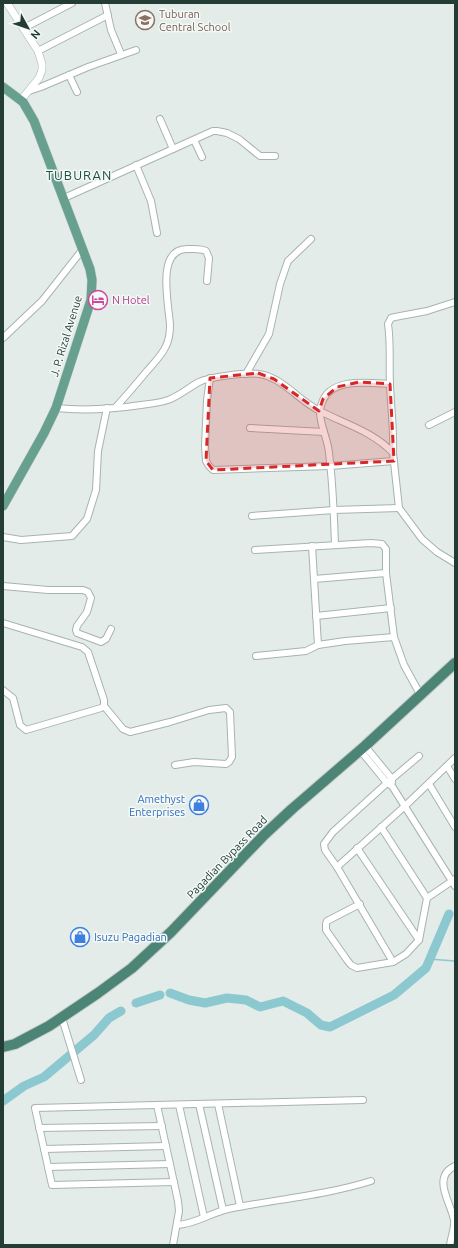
<svg xmlns="http://www.w3.org/2000/svg" width="458" height="1248" font-family="Ubuntu,sans-serif">
  <style>
    .lines { fill: none; stroke-linecap: round; stroke-linejoin: round }
    .stream { stroke: #8cc8d0; stroke-width: 1.5 }
    .river { stroke: #8cc8d0; stroke-width: 9 }
    .minor-casing { stroke: #a6b4af; stroke-width: 8 }
    .tertiary-casing { stroke: #a6b4af; stroke-width: 8 }
    .primary-casing { stroke: #c1c9c6; stroke-width: 10 }
    .trunk-casing { stroke: #c1c9c6; stroke-width: 12 }
    .minor { stroke: #fff; stroke-width: 6 }
    .tertiary { stroke: #fff; stroke-width: 7 }
    .primary { stroke: #68a090; stroke-width: 9 }
    .trunk { stroke: #4c8475; stroke-width: 10 }
    .marked { fill: #d62828; fill-opacity: 0.2; stroke: #d62828; stroke-width: 3; stroke-dasharray: 8 5; stroke-linejoin: round }
    .labels { text-anchor: middle; dominant-baseline: central; stroke-width: 3; stroke-linejoin: round; paint-order: stroke }
    .education-label { font-size: 11px; fill: #785e54; stroke: #f3f9f6; text-anchor: start }
    .hotel-label { font-size: 11px; fill: #b23c85; stroke: #f3f9f6; text-anchor: start }
    .street-label { font-size: 11px; fill: #233d35; stroke: #f3f9f6 }
    .shop-label { font-size: 11px; fill: #366cbe; stroke: #f3f9f6; text-anchor: end }
    .quarter-label { font-size: 13px; letter-spacing: 1px; fill: #1f4f41; stroke: #f3f9f6 }
  </style>
  <rect width="100%" height="100%" fill="#e3ece8"/>
  <g class="lines">
    <path class="stream" d="M429 959 455 961"/>
    <g class="river">
      <path d="M170 993 189 1000 205 1003 227 998 246 1000 260 1007 283 1001 307 1013 321 1025 330 1027 394 995 426 968 449 914"/>
      <path d="M136 1003 160 995"/>
      <path d="M3 1101 24 1086 44 1077 94 1035 109 1018 121 1011"/>
    </g>
    <g class="minor-casing">
      <g id="minor">
        <path d="M105 3 111 30 121 54"/>
        <path d="M24 28 72 3"/>
        <path d="M38 51 108 15"/>
        <path d="M69 75 77 92"/>
        <path d="M29 91 41 87 88 67 136 50"/>
        <path d="M160 119 173 149"/>
        <path d="M194 140 202 157"/>
        <path d="M136 165 151 201 157 233"/>
        <path d="M64 198 213 131H217L227 133 239 139 260 156H275"/>
        <path d="M3 338 42 301 83 249"/>
        <path d="M246 374 269 334 280 284 288 261 311 239"/>
        <path d="M210 378 207 400 205 446 206 461 209 466 213 470 330 466 394 461"/>
        <path d="M56 408C84 411 113 409 141 405 150 404 159 403 168 400 179 396 188 388 199 382 209 377 247 372 259 374 282 377 299 401 320 411 345 424 374 432 393 453L399 508 422 539 437 552 455 563"/>
        <path d="M115 408C126 396 137 383 147 371 154 363 162 355 166 346 169 340 170 332 170 325 169 305 155 248 188 249 194 249 200 248 206 251L209 258 207 281"/>
        <path d="M429 425 455 412"/>
        <path d="M250 428 324 432"/>
        <path d="M393 453C394 431 391 408 390 385 389 364 391 344 388 324L391 318 395 317 427 311 455 302"/>
        <path d="M252 516 334 510 399 508"/>
        <path d="M3 537 21 540 72 536 87 519 96 490 98 451 107 408"/>
        <path d="M335 545C334 514 333 484 329 453 328 439 320 426 320 412 319 409 321 406 322 403 330 377 369 383 390 384"/>
        <path d="M312 546 318 645 345 641 394 637"/>
        <path d="M255 550 371 543 382 544 386 549V573L394 637 404 665 421 696"/>
        <path d="M314 579 386 573"/>
        <path d="M3 586 48 590H83L88 592 91 598 87 612 77 626 76 630 77 633 101 642 106 639 111 629"/>
        <path d="M316 616 391 608"/>
        <path d="M3 623 82 647 88 652 104 700V706L123 729 130 732 170 722 209 710 226 708 230 712 232 757 229 762 226 764 194 762 175 765"/>
        <path d="M256 656 306 651 318 645"/>
        <path d="M3 690 13 698 20 725 26 730 101 708 104 706"/>
        <path d="M365 746 392 779V782"/>
        <path d="M360 750 387 783 392 786 455 886"/>
        <path d="M447 766 455 779"/>
        <path d="M429 784 455 827"/>
        <path d="M381 827 427 898"/>
        <path d="M357 848 419 940"/>
        <path d="M337 867 405 806 455 758"/>
        <path d="M360 904 327 921 326 924V930L347 960 351 965 357 968 393 962 406 954 419 940 427 898 455 879"/>
        <path d="M393 962 337 867 325 850 324 844 333 832 387 783 419 756"/>
        <path d="M62 1018 81 1080"/>
        <path d="M199 1104 223 1210"/>
        <path d="M218 1104 240 1206"/>
        <path d="M157 1105 178 1201 179 1211 173 1245"/>
        <path d="M179 1105 204 1217"/>
        <path d="M39 1128 162 1126"/>
        <path d="M44 1149 166 1146"/>
        <path d="M48 1167 170 1164"/>
        <path d="M174 1182 52 1185 35 1108 363 1100"/>
        <path d="M177 1225C197 1224 213 1211 233 1208 279 1199 326 1195 371 1181"/>
        <path d="M450 1245C451 1236 455 1229 454 1220 451 1203 431 1177 455 1166"/>
      </g>
    </g>
    <g class="tertiary-casing">
      <path id="tertiary" d="M7 3 38 51 42 64V70L39 78 21 100"/>
    </g>
    <g class="primary-casing">
      <path id="primary" d="M3 87 23 102 34 121 90 269 92 280 91 300 56 408 44 433 3 506"/>
    </g>
    <g class="trunk-casing">
      <path id="trunk" d="M3 1047 15 1044 49 1026 98 993 132 968 171 932 264 835 292 809 365 746 455 663"/>
    </g>
    <use href="#minor" class="minor"/>
    <use href="#tertiary" class="tertiary"/>
    <use href="#primary" class="primary"/>
    <use href="#trunk" class="trunk"/>
  </g>
  <path class="marked" d="M258 373 274 379 319 411 323 399 337 387 359 382 390 384 394 461 213 470 206 461 210 378Z"/>
  <defs>
    <g id="school-ring" transform="scale(1)"><circle r="9.5" fill="#f3f9f6" stroke="#8d6e63" stroke-width="1.5"/><path d="M0-5L7-2L0 1L-7-2ZM-4 1L0 2.5L4 1V4Q0 6-4 4Z" fill="#8d6e63"/></g>
    <g id="hotel-ring" transform="scale(1)"><circle r="9.5" fill="#f3f9f6" stroke="#d1479c" stroke-width="1.5"/><path d="M-6-4.5h1.5V1H6V5H4.5V3h-9V5H-6ZM-4 0a1.8 1.8 0 1 1 3.6 0ZM.5 0V-2.5h3Q6-2.5 6 0Z" fill="#d1479c"/></g>
    <g id="shop-ring" transform="scale(1)"><circle r="9.5" fill="#f3f9f6" stroke="#3f7fe0" stroke-width="1.5"/><path d="M-5-2.5h2.3a2.7 3.5 0 0 1 5.4 0H5L5.5 6h-11ZM-1.5-2.5h3a1.5 2.3 0 0 0-3 0Z" fill="#3f7fe0"/></g>
  </defs>
  <g fill-rule="evenodd">
    <use href="#school-ring" x="145" y="20"/>
    <use href="#hotel-ring" x="98" y="300"/>
    <use href="#shop-ring" x="199" y="805"/>
    <use href="#shop-ring" x="80" y="937"/>
  </g>
  <g class="labels">
    <g class="education-label">
      <text x="159" y="14">Tuburan<tspan x="159" dy="13">Central School</tspan></text>
    </g>
    <g class="hotel-label">
      <text x="112" y="300">N Hotel</text>
    </g>
    <g class="street-label">
      <text transform="translate(66 336) rotate(-73)">J. P. Rizal Avenue</text>
      <text transform="translate(227 857) rotate(-46)">Pagadian Bypass Road</text>
    </g>
    <g class="shop-label">
      <text x="185" y="799">Amethyst<tspan x="185" dy="13">Enterprises</tspan></text>
      <text x="94" y="937" text-anchor="start">Isuzu Pagadian</text>
    </g>
    <g class="quarter-label">
      <text x="79" y="175">TUBURAN</text>
    </g>
  </g>
  <rect width="458" height="1248" fill="none" stroke="#233d35" stroke-width="8"/>
  <g transform="translate(28 28) rotate(130)" stroke="#f3f9f6" stroke-width="3" paint-order="stroke">
  <path d="M0-3L7 15L0 10L-7 15Z" fill="#233d35"/>
  <text y="-6" font-size="11" font-weight="bold" text-anchor="middle" fill="#233d35">N</text>
  </g>
</svg>
